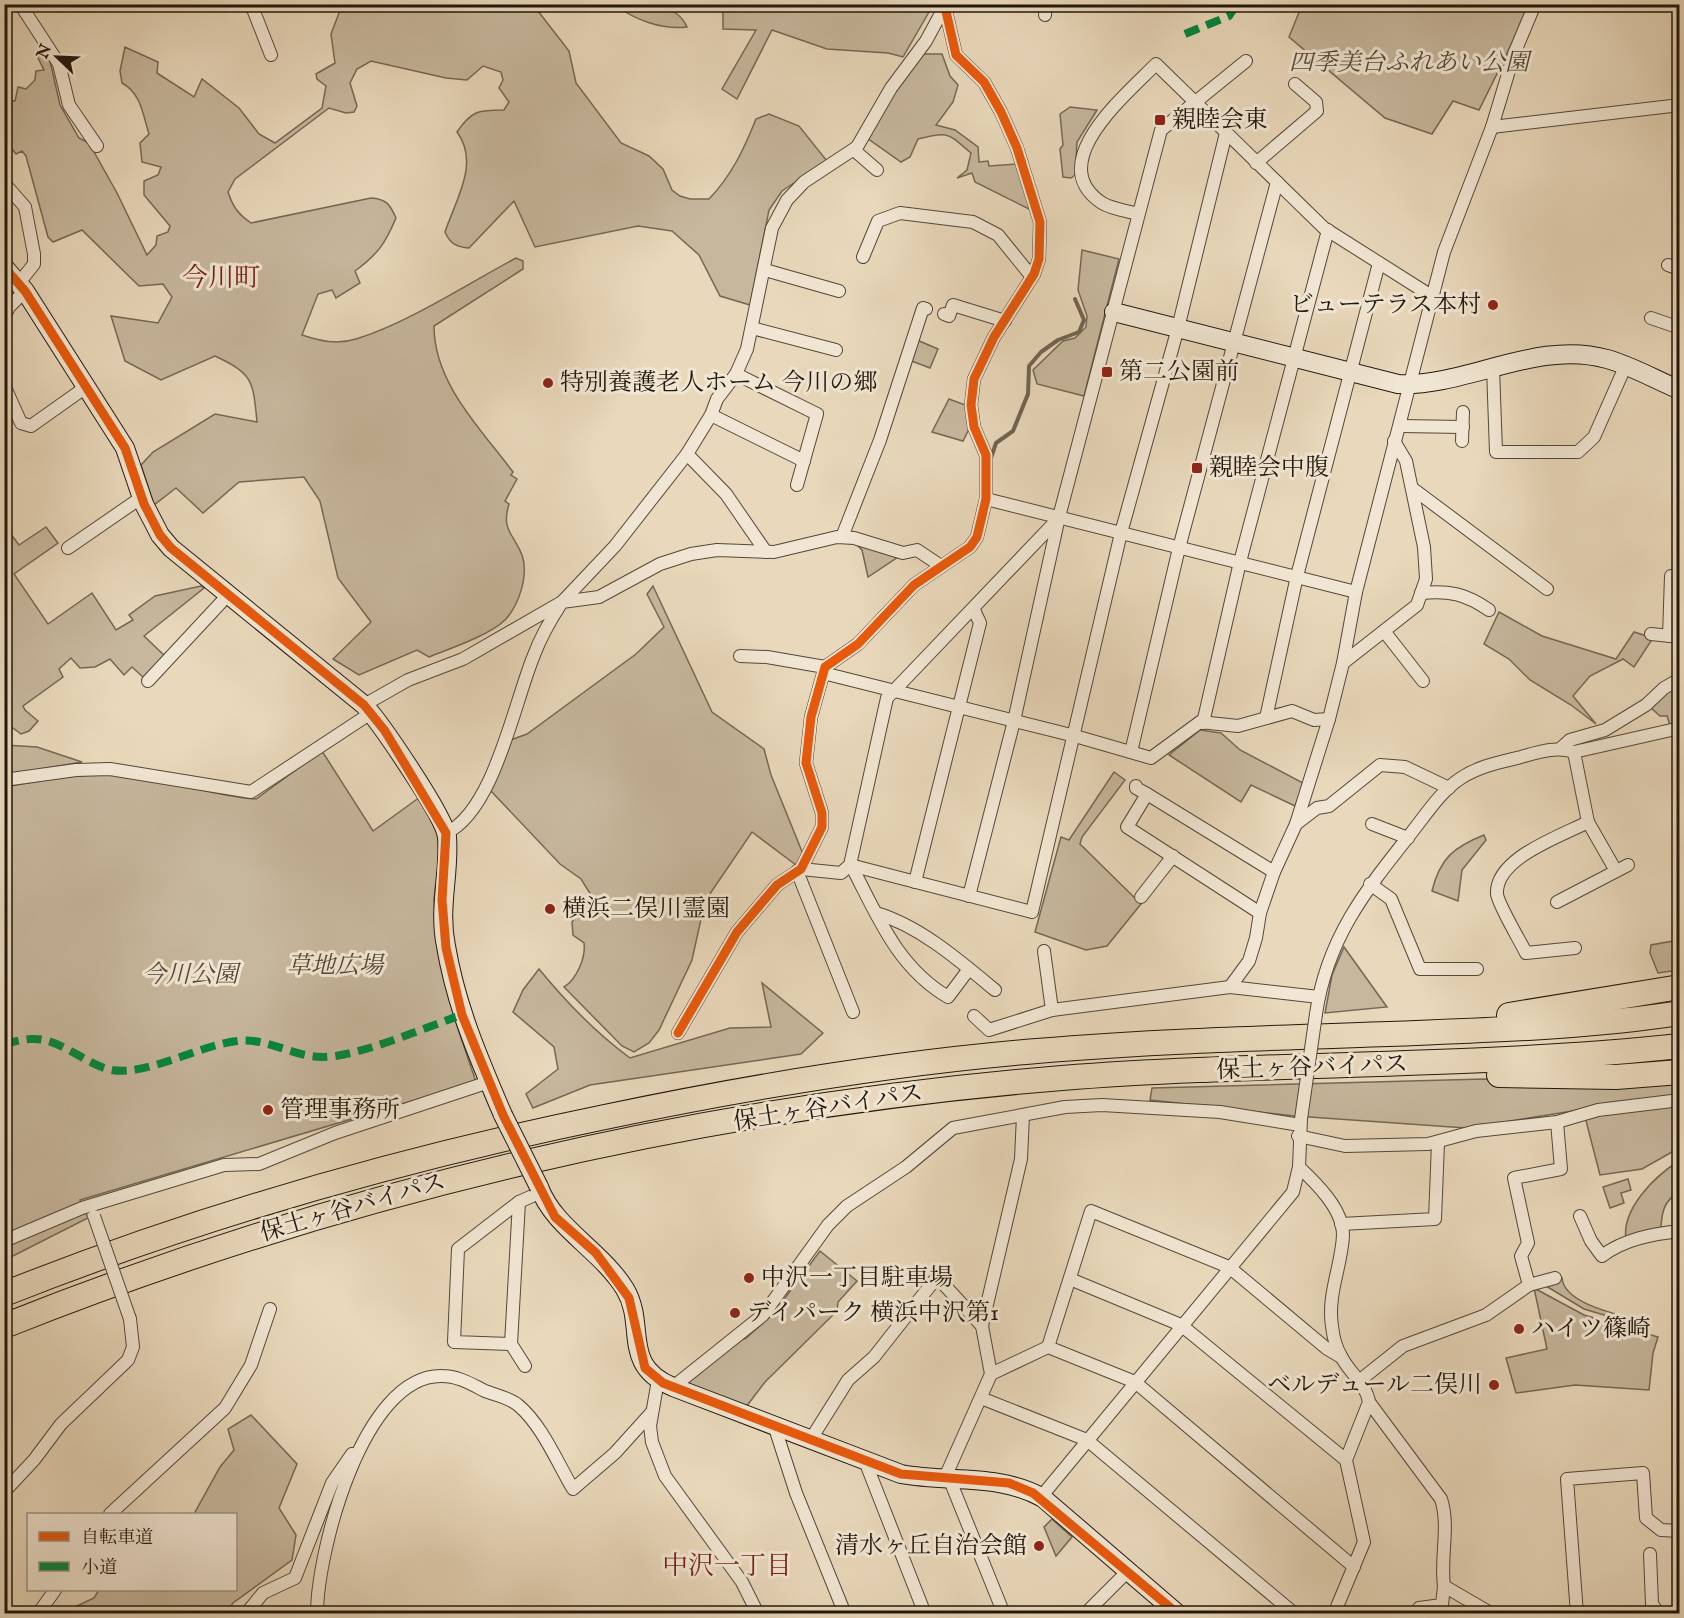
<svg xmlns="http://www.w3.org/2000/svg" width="1684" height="1618" font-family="'IM FELL English','Noto Serif JP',serif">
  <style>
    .green { fill: #c7b79d; stroke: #746854; stroke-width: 1.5 }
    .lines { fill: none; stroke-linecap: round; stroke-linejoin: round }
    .stream { stroke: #706452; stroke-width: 4 }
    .street-casing { stroke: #534838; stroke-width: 14 }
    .secondary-casing { stroke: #21180c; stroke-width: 20 }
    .highway-casing { stroke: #21180c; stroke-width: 26 }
    .street { stroke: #f1e6d3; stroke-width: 12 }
    .secondary { stroke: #f1e6d3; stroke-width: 18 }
    .highway { stroke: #e9d8bb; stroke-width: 24 }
    .street-bridge-casing { stroke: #534838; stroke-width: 14; stroke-linecap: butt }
    .secondary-bridge-casing { stroke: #21180c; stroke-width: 20; stroke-linecap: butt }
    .street-bridge { stroke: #f1e6d3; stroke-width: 12 }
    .secondary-bridge { stroke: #f1e6d3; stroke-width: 18 }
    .quiet { stroke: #00873e; stroke-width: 8; stroke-dasharray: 15 8; stroke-linecap: butt }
    .cycleway-casing { stroke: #f1e6d3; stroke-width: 13 }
    .cycleway { stroke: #e8590c; stroke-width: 9 }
    .poi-dot { fill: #8f2418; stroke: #f1e6d3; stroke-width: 2 }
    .labels { text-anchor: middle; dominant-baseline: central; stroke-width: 6; stroke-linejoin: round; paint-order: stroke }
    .park-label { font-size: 24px; font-style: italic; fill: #534838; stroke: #f1e6d3 }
    .poi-label { font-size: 24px; fill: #21180c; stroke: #f1e6d3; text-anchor: start }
    .street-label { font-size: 24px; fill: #21180c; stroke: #f1e6d3 }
    .neighbourhood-label { font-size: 26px; fill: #7a1f14; stroke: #f1e6d3 }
  </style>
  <rect width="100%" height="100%" fill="#e9d8bb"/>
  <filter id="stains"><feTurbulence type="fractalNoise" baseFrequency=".00333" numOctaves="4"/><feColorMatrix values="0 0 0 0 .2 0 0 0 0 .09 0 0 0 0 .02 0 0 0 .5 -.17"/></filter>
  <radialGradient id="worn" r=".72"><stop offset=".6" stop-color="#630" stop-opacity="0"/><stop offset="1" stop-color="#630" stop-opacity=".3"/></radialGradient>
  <g class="green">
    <path d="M539 4 538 11 569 51 576 83 621 143 649 156 663 169 672 190 680 196 690 199H709C732 175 744 149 756 119L769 114 799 126 827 161 782 191 769 210 750 305 720 296 699 255 672 231 638 226 535 247 514 201 469 248C457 247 450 244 445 232 456 199 480 163 457 132 472 110 479 110 504 110L509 102 499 88 503 80 501 72 483 66 467 80 446 78 371 61 357 69 350 83 357 106 354 112 346 113 329 108 235 179 228 192C233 207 238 214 251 223L371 198C386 199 390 204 396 218 385 244 378 254 355 271L360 283 336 298 332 290 318 294 302 335C320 341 337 345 356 339 408 323 467 284 516 258L523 261V269L434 326C434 383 480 428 513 472L511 475 517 479 505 501 509 504C501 530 513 533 522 555 529 575 519 605 505 620 490 635 449 649 429 657L417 650 359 675 333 659 371 622 338 578 320 501 304 477 239 482 203 513 176 488 154 505 141 465 153 452 215 414 257 422C253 380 253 374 215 356L161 380 125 361 111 316 158 323 172 297 163 284 139 286 82 230 53 242 48 237 26 156 22 151 16 154 5 140V129L12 126 7 111 5 112V70L9 74 7 100 15 101 18 87 26 89 35 80 36 71 44 70 38 58 42 51 50 61 60 105 79 138 89 143 117 193 147 255 156 245 157 236 168 232 170 226 144 195V181L158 175 161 167 142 162 140 143 149 134C143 115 141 93 122 83L120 71 125 47 158 62 157 73 194 97 202 79 239 108 259 134 275 143 322 108 326 86 317 79 316 74 335 63 331 34 342 5Z"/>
    <path d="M615 5C641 4 675 0 687 27 662 30 635 20 615 5Z"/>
    <path d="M723 5V4L933 5 903 57 888 53 827 49 772 30 737 99 722 89 756 30 723 29Z"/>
    <path d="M1302 5H1531L1479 110 1453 101 1432 134 1385 118 1289 37Z"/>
    <path d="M922 54H942L950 76 958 85 953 102 936 125 955 130 978 147 979 162 988 161 989 166 1017 164 1031 210 975 182 972 173 957 178 967 170 971 153C947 133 949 131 918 139L910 157 901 162 867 138 890 98Z"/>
    <path d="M1070 107 1097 110 1077 142 1075 175 1071 178 1063 177 1060 149 1063 145 1060 114Z"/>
    <path d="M1082 250 1119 259 1084 396 1037 384 1033 370 1063 341 1075 338 1086 327 1087 316 1078 290Z"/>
    <path d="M917 340 938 349 930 368 909 360Z"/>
    <path d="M949 399 968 406 969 429 963 441 932 432Z"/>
    <path d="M4 525 19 545 46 527 58 543 14 574 48 624 92 593 116 630 133 620 129 615 155 596 201 586 204 588 144 636 166 657 144 678 132 667 124 675 110 659 95 667 80 668 71 658 59 669 63 677 23 706 25 710 38 721 29 731 21 734 5 722Z"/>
    <path d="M856 544 901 555 868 577 862 550Z"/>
    <path d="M653 586 712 712 764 749 771 775 803 854 800 864 796 865 752 832 705 901 692 960 659 1030 649 1043 634 1052 622 1046 564 987C577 979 586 957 584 943L573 935 572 922 591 895 581 879 560 864 490 790 505 742 527 734 636 654 664 627 647 594Z"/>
    <path d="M1499 612 1542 636 1616 659 1634 632 1653 638 1634 667 1623 659 1590 676 1573 696 1596 724 1571 705 1530 680 1509 659 1484 644Z"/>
    <path d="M1679 685V723L1670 725 1667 716H1660L1650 707 1664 693Z"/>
    <path d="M1200 730 1221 733 1240 750 1305 784 1295 806 1251 785 1241 802 1169 755Z"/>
    <path d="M4 745 37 747 82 762 5 775Z"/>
    <path d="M322 751 373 831 420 797 437 828 440 849 434 899 436 939 454 1017 476 1082 80 1200 88 1218 5 1260V787C40 781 78 773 115 775 163 778 208 795 256 799Z"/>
    <path d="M1114 772 1125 780 1082 837 1080 844 1141 904 1107 946 1086 950 1035 932 1061 837 1069 840Z"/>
    <path d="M1484 835 1486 840 1462 870 1458 901 1432 891C1440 858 1454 847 1484 835Z"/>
    <path d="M1679 940V970L1658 973 1650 953 1651 945Z"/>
    <path d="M1344 947 1387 1007 1325 1013 1332 975Z"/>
    <path d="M539 969C566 1002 596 1033 630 1058L730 1028 771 1027 762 983 823 1033 801 1054 590 1085 533 1108 526 1094 558 1069 554 1047 513 1012 523 990Z"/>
    <path d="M1484 1079 1552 1084 1680 1083 1679 1094 1466 1128 1295 1116 1150 1100 1152 1088Z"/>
    <path d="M1679 1104V1148L1642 1169 1600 1175 1585 1117Z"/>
    <path d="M1679 1161V1192C1664 1201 1662 1211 1661 1227L1626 1240C1621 1209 1655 1176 1679 1161Z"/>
    <path d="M1628 1179 1631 1190 1621 1193 1624 1203 1610 1208 1603 1187Z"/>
    <path d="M820 1251 857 1281 838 1302 837 1311 765 1382 746 1407 686 1385 734 1343 746 1338 773 1314Z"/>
    <path d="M1562 1278C1564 1302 1611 1313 1630 1318L1627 1322 1584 1309 1546 1286V1283Z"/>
    <path d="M1534 1288 1584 1315 1658 1337 1653 1353 1649 1390 1575 1385 1516 1393 1506 1358 1547 1349Z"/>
    <path d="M251 1415 297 1464 279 1508 296 1535 292 1560 233 1603 226 1613H62L94 1598 99 1590H236V1514H194L220 1467 234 1450 228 1429Z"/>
    <path d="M1052 1519 1072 1537 1056 1556 1044 1527Z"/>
  </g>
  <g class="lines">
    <path class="stream" d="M991 458 996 443 1013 431 1028 394 1029 366 1041 352 1058 340 1079 332 1084 320 1075 299"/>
    <g class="street-casing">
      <g id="street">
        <path d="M20 4 59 64 69 105 97 146"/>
        <path d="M251 4 271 55"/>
        <path d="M1045 15 1046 4"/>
        <path d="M1492 127 1680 105"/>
        <path d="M854 150 877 170"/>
        <path d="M1256 163 1317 111 1316 102 1295 84"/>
        <path d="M4 183 25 207 34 254V264L19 283"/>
        <path d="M1138 214C1127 211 1112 209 1102 203 1042 163 1127 94 1156 64L1324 228 1433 297"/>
        <path d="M863 257 878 221 900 213 973 222 998 235 1032 277"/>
        <path d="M1668 265 1680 269"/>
        <path d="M765 270 839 291"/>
        <path d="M944 314 949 316 953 305 1005 321"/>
        <path d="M4 317 9 307 25 291"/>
        <path d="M1651 318 1680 328"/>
        <path d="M752 328 836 350"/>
        <path d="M1493 368 1496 452H1578L1594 437 1625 367"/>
        <path d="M736 374 817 414 797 485"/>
        <path d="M4 385 21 423 31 426 86 387"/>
        <path d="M711 415 804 461"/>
        <path d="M1401 426 1463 427"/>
        <path d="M1462 441 1463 412"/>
        <path d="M687 454 726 494 766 552"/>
        <path d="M1412 488 1547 589"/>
        <path d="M986 499 1356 592"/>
        <path d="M842 537 880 440 923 308 926 309"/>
        <path d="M68 548 142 497"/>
        <path d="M1421 593C1449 590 1466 594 1489 610"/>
        <path d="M1384 631 1423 681"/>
        <path d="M1651 634 1680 637"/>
        <path d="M1669 636 1671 576"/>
        <path d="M740 656 767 657 825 667"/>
        <path d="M1343 663 1356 592 1444 252 1492 127 1514 54 1535 4"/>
        <path d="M823 673 1075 736 1151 758 1200 722 1238 726 1292 711 1314 720 1329 719"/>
        <path d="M148 681 228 595"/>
        <path d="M364 705 408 680 463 659 562 602 615 546 687 454 711 415 717 399 736 374 747 349 772 228 787 200 804 182 857 147 891 88 926 41 946 4"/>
        <path d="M1266 718 1297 576 1379 263"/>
        <path d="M1203 723 1240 562 1328 230"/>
        <path d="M1561 748 1570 740 1605 730 1646 705 1664 688 1680 679"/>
        <path d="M1131 752 1179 548 1277 182"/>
        <path d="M1574 752 1588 822C1561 836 1495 858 1497 894 1498 904 1520 941 1526 953L1575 948"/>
        <path d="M4 780 76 770 110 769 251 792 371 713"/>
        <path d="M1136 786V788L1147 794 1127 827 1260 913"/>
        <path d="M1147 794 1274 872"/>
        <path d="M1588 822 1616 871"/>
        <path d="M1296 824 1317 808 1329 806 1380 765 1405 767 1449 788"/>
        <path d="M1372 824 1408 838"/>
        <path d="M446 833C494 811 514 703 534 655 541 636 551 619 562 602L599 597 660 564 691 554 717 550 774 552 837 537 854 538 903 553 917 550 941 566"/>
        <path d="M850 865 1032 912 1121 533 1178 328 1226 133"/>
        <path d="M851 865C877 915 897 967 948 997L969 969"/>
        <path d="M801 869 841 873 850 865 887 698 1059 518"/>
        <path d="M797 871 853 1012"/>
        <path d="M915 882 980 623 974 610"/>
        <path d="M1370 884 1391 899 1420 969H1477"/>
        <path d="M969 896 1014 721 1059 517 1161 130 1246 61"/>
        <path d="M1141 897 1173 856"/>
        <path d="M1557 902 1628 865"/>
        <path d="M876 913C920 926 960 961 995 990"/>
        <path d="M1044 951 1052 1010"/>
        <path d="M1230 987 1249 961 1256 938 1260 913 1274 872 1296 824 1329 719 1343 663 1417 605 1426 579 1424 547 1406 461 1394 441"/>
        <path d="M1316 1014C1327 938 1366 890 1412 832 1427 813 1441 791 1461 778 1479 766 1501 762 1521 757 1539 752 1556 746 1574 752L1680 728"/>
        <path d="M974 1016 989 1030 1052 1010 1230 987 1319 997"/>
        <path d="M678 1033 737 932 777 885 801 869 822 827V813L806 763 811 717 825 667 858 644 914 585 970 547 977 537 986 499V455L974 427 971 405 974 379 994 337 1034 274 1039 259 1040 222 1017 148 1001 112 984 82 956 55 945 7"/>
        <path d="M1298 1136 1345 1146 1428 1144 1476 1131 1557 1122 1598 1110 1680 1100"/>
        <path d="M1299 1167C1316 1183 1343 1209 1343 1235 1342 1265 1327 1294 1332 1326 1333 1335 1336 1348 1341 1356 1349 1373 1366 1383 1369 1402L1346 1460 1364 1542 1334 1614"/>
        <path d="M1580 1216 1591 1241 1602 1256C1624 1239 1653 1234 1680 1231"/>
        <path d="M1341 1224 1435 1219 1438 1143"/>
        <path d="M4 1241 82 1208 224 1165 259 1164 335 1133 489 1082"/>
        <path d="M1070 1279 1181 1325 1346 1460"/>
        <path d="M1529 1285 1521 1256 1528 1243 1514 1178 1561 1169 1557 1122"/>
        <path d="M982 1326 1021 1159 1023 1115"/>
        <path d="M511 1344 454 1342 458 1249 519 1202"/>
        <path d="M1048 1347 1135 1382 1354 1567"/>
        <path d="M525 1366 511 1344 519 1202 541 1192"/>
        <path d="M991 1374 1048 1347 1091 1211 1229 1267 1326 1348 1341 1357"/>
        <path d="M658 1380 650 1426 652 1442 665 1476 742 1582 758 1614"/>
        <path d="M1359 1381 1403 1346 1486 1315 1529 1285 1555 1278"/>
        <path d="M673 1387 763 1315 828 1225 847 1206 906 1167 953 1128 1065 1107 1102 1105 1220 1112 1300 1125"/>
        <path d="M981 1398 1087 1440 1295 1614"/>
        <path d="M1369 1402 1441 1499C1450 1526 1440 1557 1444 1586L1492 1614"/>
        <path d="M774 1425 796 1493 845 1614"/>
        <path d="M811 1439 848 1380 874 1357 937 1277 982 1326 991 1374 947 1473 1004 1614"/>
        <path d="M865 1461 925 1614"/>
        <path d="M4 1492 34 1460 61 1424 128 1360 133 1347 130 1319"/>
        <path d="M1041 1497 1293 1192 1299 1167 1301 1119"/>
        <path d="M110 1514 225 1408 251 1365 270 1309"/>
        <path d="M1650 1554 1652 1604 1659 1614"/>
        <path d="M1419 1608 1442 1605"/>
        <path d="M38 1614 55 1590"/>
        <path d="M246 1614 263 1593 295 1578 332 1483 352 1454"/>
        <path d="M317 1614C317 1552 363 1374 442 1376 458 1376 471 1384 485 1391 495 1395 510 1398 518 1405 542 1425 557 1462 573 1489L615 1453 652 1412"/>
        <path d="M1085 1614 1127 1572"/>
        <path d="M1441 1614 1444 1586"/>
        <path d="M1577 1614 1567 1479 1643 1473 1646 1518 1661 1530 1680 1531"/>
      </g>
    </g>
    <g class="secondary-casing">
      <g id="secondary">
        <path d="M4 267 25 291 125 448 144 504 160 535 171 548 364 705C380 722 445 817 447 837 450 874 438 907 446 946 456 1006 479 1059 503 1115"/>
        <path d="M1114 312 1398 384C1467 387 1537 339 1607 359 1632 366 1656 380 1680 390"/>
        <path d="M539 1187C554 1228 601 1250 625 1289 647 1326 620 1365 673 1387L901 1474C949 1483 998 1473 1043 1498L1178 1614"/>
      </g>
    </g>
    <g class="highway-casing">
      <g id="highway">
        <path d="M1509 1015 1680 987"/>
        <path d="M1499 1075 1616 1077 1680 1072"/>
        <path d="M4 1294C198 1217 400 1159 605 1117 748 1087 891 1063 1037 1051 1154 1041 1271 1038 1389 1034 1486 1030 1584 1028 1680 1013"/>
        <path d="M4 1326C340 1192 702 1107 1062 1078 1268 1062 1474 1068 1680 1046"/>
      </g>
    </g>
    <use href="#street" class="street"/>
    <use href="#secondary" class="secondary"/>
    <use href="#highway" class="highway"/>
    <g class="street-bridge-casing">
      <g id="street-bridge">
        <path d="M1301 1119 1316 1014"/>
        <path d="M94 1216 130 1319"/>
      </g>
    </g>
    <g class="secondary-bridge-casing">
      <path id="secondary-bridge" d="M503 1115 539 1187"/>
    </g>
    <use href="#street-bridge" class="street-bridge"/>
    <use href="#secondary-bridge" class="secondary-bridge"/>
    <g class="quiet">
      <path d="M1185 34 1229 16 1237 4"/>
      <path d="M4 1044C13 1042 23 1039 31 1039 60 1037 85 1065 112 1070 147 1076 200 1045 237 1041 266 1037 294 1057 322 1057 359 1057 425 1027 462 1015"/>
    </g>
    <g class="cycleway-casing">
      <g id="cycleway">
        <path d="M4 267 25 291 125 448 144 504 160 535 171 548 364 705 385 731 446 833 442 900 446 948 462 1015 503 1115 555 1217 596 1253 629 1298 645 1368 663 1383 901 1474 1009 1483 1033 1493 1178 1614"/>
        <path d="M678 1033 737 932 777 885 801 869 822 827V813L806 763 811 717 825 667 858 644 914 585 970 547 977 537 986 499V455L974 427 971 405 974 379 994 337 1034 274 1039 259 1040 222 1017 148 1001 112 984 82 956 55 945 7"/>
      </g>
    </g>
    <use href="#cycleway" class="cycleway"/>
  </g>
  <g class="poi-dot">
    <rect x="1154" y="114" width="12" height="12" rx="3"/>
    <circle cx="1493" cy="305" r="6"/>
    <rect x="1101" y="366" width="12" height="12" rx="3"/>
    <circle cx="548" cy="383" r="6"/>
    <rect x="1191" y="462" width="12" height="12" rx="3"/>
    <circle cx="550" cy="909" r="6"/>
    <circle cx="268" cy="1110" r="6"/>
    <circle cx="749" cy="1278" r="6"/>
    <circle cx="735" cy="1313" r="6"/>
    <circle cx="1519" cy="1329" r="6"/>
    <circle cx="1494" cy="1385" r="6"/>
    <circle cx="1039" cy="1546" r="6"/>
  </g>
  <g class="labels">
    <g class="park-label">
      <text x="1409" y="63">四季美台ふれあい公園</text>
      <text x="335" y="966">草地広場</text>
      <text x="190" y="975">今川公園</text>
    </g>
    <g class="poi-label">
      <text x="1172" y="120">親睦会東</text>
      <text x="1481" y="305" text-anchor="end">ビューテラス本村</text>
      <text x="1119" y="372">第二公園前</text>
      <text x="560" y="383">特別養護老人ホーム 今川の郷</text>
      <text x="1209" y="468">親睦会中腹</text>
      <text x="562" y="909">横浜二俣川霊園</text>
      <text x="280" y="1110">管理事務所</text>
      <text x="761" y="1278">中沢一丁目駐車場</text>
      <text x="747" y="1313">デイパーク 横浜中沢第1</text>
      <text x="1531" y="1329">ハイツ篠崎</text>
      <text x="1482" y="1385" text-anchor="end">ベルデュール二俣川</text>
      <text x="1027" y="1546" text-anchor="end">清水ヶ丘自治会館</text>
    </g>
    <g class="street-label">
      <text transform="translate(1312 1068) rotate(-2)">保土ヶ谷バイパス</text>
      <text transform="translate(828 1108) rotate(-9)">保土ヶ谷バイパス</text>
      <text transform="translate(353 1208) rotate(-16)">保土ヶ谷バイパス</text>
    </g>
    <g class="neighbourhood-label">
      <text x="221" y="278">今川町</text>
      <text x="727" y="1566">中沢一丁目</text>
    </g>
  </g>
  <rect width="1684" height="1618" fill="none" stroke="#e9d8bb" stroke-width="24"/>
  <rect x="6" y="6" width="1672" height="1606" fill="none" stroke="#21180c" stroke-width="3"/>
  <rect x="12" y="12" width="1660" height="1594" fill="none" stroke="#21180c" stroke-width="1.5"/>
  <rect x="27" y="1513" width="210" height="78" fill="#f1e6d3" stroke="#9e9483" stroke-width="1.5"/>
  <rect x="39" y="1532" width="30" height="9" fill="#e8590c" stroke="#9e9483" stroke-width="1.5"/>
  <text x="81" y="1543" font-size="18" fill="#21180c">自転車道</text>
  <rect x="39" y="1562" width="30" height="9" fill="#00873e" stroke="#9e9483" stroke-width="1.5"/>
  <text x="81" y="1573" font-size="18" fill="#21180c">小道</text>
  <g transform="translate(57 57) rotate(293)" stroke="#f1e6d3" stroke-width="4.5" paint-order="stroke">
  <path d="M0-4.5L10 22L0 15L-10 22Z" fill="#21180c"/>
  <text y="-9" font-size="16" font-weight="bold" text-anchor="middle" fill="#21180c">N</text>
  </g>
  <rect width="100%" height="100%" filter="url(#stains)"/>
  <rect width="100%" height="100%" fill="url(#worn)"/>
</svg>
